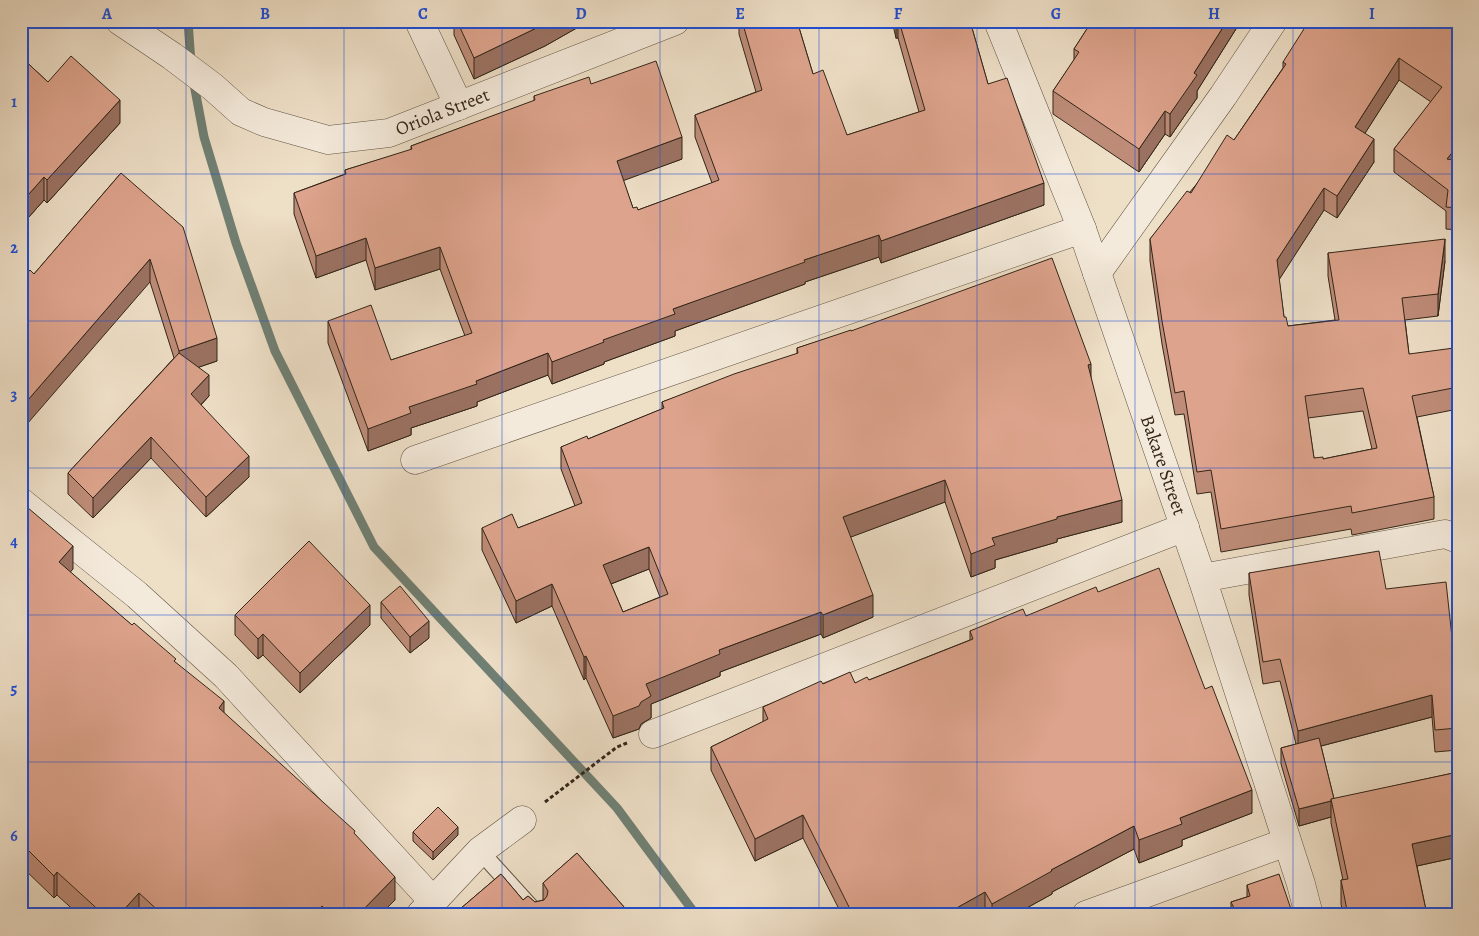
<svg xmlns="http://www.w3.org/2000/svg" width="1479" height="936" font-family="Alegreya,serif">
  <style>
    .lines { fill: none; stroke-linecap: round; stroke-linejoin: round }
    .stream { stroke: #708074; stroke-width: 9 }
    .service-casing { stroke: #615444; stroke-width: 18 }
    .minor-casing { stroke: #615444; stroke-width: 29 }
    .tertiary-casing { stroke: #615444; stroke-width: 29 }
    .path { stroke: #322518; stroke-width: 3; stroke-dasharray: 4 2.5; stroke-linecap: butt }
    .service { stroke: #f4eadb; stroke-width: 16 }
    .minor { stroke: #f4eadb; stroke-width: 28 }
    .tertiary { stroke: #f4eadb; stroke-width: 28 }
    .wall { fill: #be8c78; stroke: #322518; fill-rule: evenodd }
    .shaded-wall { fill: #9b7262; stroke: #322518 }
    .building { fill: #dda38c; stroke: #322518; fill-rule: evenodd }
    .grid { fill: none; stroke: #1d4ed8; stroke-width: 1; stroke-opacity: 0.55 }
    .labels { text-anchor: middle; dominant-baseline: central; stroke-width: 4.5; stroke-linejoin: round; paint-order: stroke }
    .street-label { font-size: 19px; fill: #322518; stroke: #f4eadb }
    .neatline { fill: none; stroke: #1d4ed8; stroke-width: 2 }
    .grid-label { font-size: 16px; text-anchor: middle; font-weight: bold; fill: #1d4ed8 }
  </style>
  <rect width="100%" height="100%" fill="#eedfc7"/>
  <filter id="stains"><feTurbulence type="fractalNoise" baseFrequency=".004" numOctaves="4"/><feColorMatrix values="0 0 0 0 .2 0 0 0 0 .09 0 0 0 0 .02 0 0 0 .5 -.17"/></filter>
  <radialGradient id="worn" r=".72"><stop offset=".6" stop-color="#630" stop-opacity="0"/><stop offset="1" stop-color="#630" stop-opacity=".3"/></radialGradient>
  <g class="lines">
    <g class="stream">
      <path d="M188 21 191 63"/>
      <path d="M193 79 204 137 236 243 275 351 374 547 617 808 696 915"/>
    </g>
    <g class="service-casing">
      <path id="service" d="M480 851 538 915"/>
    </g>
    <g class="minor-casing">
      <g id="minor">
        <path d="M419 21 459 106"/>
        <path id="s1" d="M998 21 1082 229 1097 273 1202 578 1301 884 1309 915"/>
        <path d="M1097 273 1223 96 1273 21"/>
        <path d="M415 460 1082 229"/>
        <path d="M21 502 137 595 226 676 434 902"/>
        <path d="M1202 578 1445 534 1458 539"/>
        <path d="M653 734 1185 527"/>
        <path d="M421 914 480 851 522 820"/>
        <path d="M1086 915 1287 842"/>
      </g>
    </g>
    <g class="tertiary-casing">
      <g id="tertiary">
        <path id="s2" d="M120 21 172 56 213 87 241 112 264 122 328 140 389 133 675 21"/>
      </g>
    </g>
    <path class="path" d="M545 802 617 747 627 743"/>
    <use href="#service" class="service"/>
    <use href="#minor" class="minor"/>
    <use href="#tertiary" class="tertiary"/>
  </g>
  <g class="wall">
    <path d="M454 21H589L545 46 474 79 454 35Z"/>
    <path d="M739 21H797L813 74 847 135 919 112 898 38H896L892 21H970L988 84 1044 205 881 263 879 257 805 282V284L675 331V336L604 362V364L552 384 548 375 477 402V406L411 428V435L368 451 328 343V321L391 360 465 336 440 269 375 290 366 260 316 278 294 214V193L345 174V170L411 150V146L534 101V96L591 84 682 159 623 180 633 208 638 210 712 183 695 137V115L756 92 739 34Z"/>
    <path d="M1092 21H1241L1197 91V98L1170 137 1165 134 1139 172 1053 114V91L1074 60V49Z"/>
    <path d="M1458 21V230L1446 229V211L1394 172V149L1431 102 1399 80 1365 133 1374 162 1337 218 1324 210 1279 279 1284 317 1288 326 1335 320 1328 276V253L1445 261 1438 316 1405 320 1409 354 1458 384V409L1417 417 1434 497V519L1352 535 1351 529 1221 552 1211 492 1197 494 1184 414 1175 415 1162 344 1150 261V239L1234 140 1283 68V62ZM1363 411 1372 449 1323 459 1314 458 1308 418Z"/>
    <path d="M21 57 48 82 120 123 47 203 44 200 21 226Z"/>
    <path d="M121 173 217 361 199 367 209 396 201 405 249 477 206 517 151 458 93 518 68 494V473L174 358 150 282 34 274Z"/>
    <path d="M851 331 1091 379 1122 522 1057 539V542L995 560V568L971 577 945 502 850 537 873 617 823 638 821 634 720 672V676L651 704V718L641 724 639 729 613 738 586 678 584 680 552 606 516 623 482 550V528H518L575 506 561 469V447L588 439 662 409V402L797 354V348ZM649 569 660 597 623 612 611 584Z"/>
    <path d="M21 502 73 569 70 572 176 663 224 713 355 834 395 900 380 915H79L57 895 54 898 21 866Z"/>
    <path d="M1249 573 1386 589 1458 693V750L1435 752 1432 717 1321 746 1334 799 1458 772V857L1417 866 1427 915H1343L1341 904V880H1343L1331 823V817L1299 826 1281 764V748L1296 744 1280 681 1263 684 1249 595Z"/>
    <path d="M1098 592 1252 813 1182 840V846L1139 863 1134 849 1052 892V894L1014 915H842L803 838 755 861 711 770V747L763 722V707L823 684 855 683 869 680 970 640V631L1026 616Z"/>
    <path d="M381 602 429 638 410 653 381 618Z"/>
    <path d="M235 615 370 625 300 693 263 655 258 659 235 635Z"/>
    <path d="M413 832 458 835 433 860 413 841Z"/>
    <path d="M577 853 631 915H453L501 874 523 900 528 896 535 902 543 900V883Z"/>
    <path d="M1247 885 1293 915 1231 909V902L1247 897Z"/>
  </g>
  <g class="shaded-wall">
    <path d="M306 21H314L306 25Z"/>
    <path d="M551 21H589L545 46 474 79V58Z"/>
    <rect x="896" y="21" width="2" height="17"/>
    <path d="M1041 21H1047L1041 24Z"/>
    <path d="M1227 21H1241L1197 91V98L1170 137V114L1194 73Z"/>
    <path d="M1399 58V80L1355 149V127Z"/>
    <path d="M120 100V123L47 203V180Z"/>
    <path d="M1165 111V134L1139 172V149Z"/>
    <path d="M682 137V159L617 183V161Z"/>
    <path d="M1374 139V162L1337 218V196Z"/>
    <path d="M1458 145V167L1447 159Z"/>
    <path d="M44 177V200L21 226V203Z"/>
    <path d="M1044 183V205L881 263V241Z"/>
    <path d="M1324 188V210L1277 283V260Z"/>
    <path d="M879 235V257L805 282V284L675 331V336L604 362V364L552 384V362L673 309 804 260Z"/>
    <path d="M366 238V260L316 278V256Z"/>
    <path d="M1445 239V261L1438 316V294Z"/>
    <path d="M440 247V269L375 290V268Z"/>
    <path d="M150 259V282L21 431V408Z"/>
    <path d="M217 338V361L179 374V351Z"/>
    <path d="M548 353V375L477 402V406L411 428V435L368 451V429L409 407Z"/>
    <path d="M1091 364V386L1088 365Z"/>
    <path d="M209 375V396L191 415V394Z"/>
    <path d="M151 437V458L93 518V498Z"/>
    <path d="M249 456V477L206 517V497Z"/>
    <path d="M945 480V502L843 540V517Z"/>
    <path d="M1122 500V522L1057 539V542L995 560V568L971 577V554L992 538 1057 517Z"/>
    <path d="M73 546V569L59 585V562Z"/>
    <path d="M649 547V569L603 587V565Z"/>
    <path d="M552 584V606L516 623V601Z"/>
    <path d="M873 595V617L823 638V615Z"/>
    <path d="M370 605V625L300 693V673Z"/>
    <path d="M821 612V634L720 672V676L651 704V718L641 724 639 729 613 738V716L646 684 719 650Z"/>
    <path d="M429 621V638L410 653V637Z"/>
    <path d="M263 634V655L258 659V639Z"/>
    <path d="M586 656V678L584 680V657Z"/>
    <path d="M1432 695V717L1298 752V731Z"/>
    <path d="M224 701V724L219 708Z"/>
    <path d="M1252 790V813L1182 840V846L1139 863V840L1180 818Z"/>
    <path d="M1331 801V817L1299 826V809Z"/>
    <path d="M803 815V838L755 861V839Z"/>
    <path d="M1134 826V849L1052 892V894L1014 915H992V904L1051 870Z"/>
    <path d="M458 827V835L433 860V852Z"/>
    <path d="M1458 834V857L1412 867V844Z"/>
    <path d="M57 872V895L54 898V876Z"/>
    <path d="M395 877V900L380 915H358Z"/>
    <path d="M985 892V915H944Z"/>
    <path d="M139 893V915H119Z"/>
    <path d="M322 906V915H314Z"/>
  </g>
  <g class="building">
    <path d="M457 21H551L474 58Z"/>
    <path d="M742 21H797L813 74 823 70 847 135 925 110 899 21H970L988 84 1007 78 1044 183 881 241 879 235 804 260 805 262 673 309 675 314 603 340 604 342 552 362 548 353 476 381 477 384 409 407 411 413 368 429 328 321 371 305 391 360 472 333 440 247 375 268 366 238 316 256 294 193 346 174 345 170 412 149 411 146 535 100 534 96 589 77 591 84 656 61 682 137 617 161 633 208 637 207 638 210 719 180 695 115 762 90Z"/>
    <path d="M1092 21H1227L1194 73 1197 75 1170 114 1165 111 1139 149 1053 91 1079 52 1074 49Z"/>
    <path d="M1309 21H1458V145L1447 159 1458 161V208L1446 207 1448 190 1394 149 1442 87 1399 58 1355 127 1374 139 1337 196 1324 188 1277 260 1284 317H1286L1288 326 1339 320 1328 253 1445 239 1438 294 1402 298 1409 354 1454 348 1458 387 1412 396 1434 497 1352 513 1351 506 1221 529 1211 470 1197 472 1184 391 1175 393 1162 321 1150 239 1187 191 1191 193 1227 135 1234 140 1286 64 1283 62ZM1363 388 1377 448 1323 459V457L1314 458 1305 396Z"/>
    <path d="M71 56 120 100 47 180 44 177 21 203V57L48 82Z"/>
    <path d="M121 173 183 227 217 338 179 351 150 259 21 408V280L30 270 34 274Z"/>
    <path d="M1052 258 1091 364 1088 365 1122 500 1057 517V519L992 538 995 545 971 554 945 480 843 517 873 595 823 615 821 612 719 650 720 654 646 684 651 696 641 702 639 706 613 716 586 656 584 657 552 584 516 601 482 528 512 514 518 528 582 503 561 447 587 436 588 439 664 408 662 402 734 374 798 353 797 348 851 330V331ZM649 547 668 594 623 612 603 565Z"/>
    <path d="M179 353 209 375 191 394 249 456 206 497 151 437 93 498 68 473Z"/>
    <path d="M21 502 73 546 59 562 132 625 134 623 176 659 174 661 224 701 219 708 355 831 354 833 395 877 358 915H332L322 906 314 915H163L139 893 119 915H104L57 872 54 876 21 843Z"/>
    <path d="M309 541 370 605 300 673 263 634 258 639 235 615Z"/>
    <path d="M1379 551 1386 589 1446 582 1458 693V728L1435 730 1432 695 1298 731 1280 659 1263 662 1249 573Z"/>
    <path d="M1159 568 1205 689 1212 686 1252 790 1180 818 1182 824 1139 840 1134 826 1051 870 1052 871 992 904 985 892 944 915H853L803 815 755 839 711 747 768 719 763 707 821 681 823 684 850 672 855 683 867 677 869 680 973 639 970 631 1023 609 1026 616 1096 587 1098 592Z"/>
    <path d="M400 586 429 621 410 637 381 602Z"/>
    <path d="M1319 738 1334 799H1331V801L1299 809 1281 748Z"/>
    <path d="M1458 772V834L1412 844 1427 915H1348L1341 880 1348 879 1331 799Z"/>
    <path d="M438 807 458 827 433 852 413 832Z"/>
    <path d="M577 853 631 915H453L501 874 523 900 528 896 535 902 544 900 547 896 548 891 543 883Z"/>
    <path d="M1279 874 1293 915H1214L1234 908 1231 902 1250 896 1247 885Z"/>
  </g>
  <path class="grid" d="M186 21V915M344 21V915M502 21V915M660 21V915M819 21V915M977 21V915M1135 21V915M1293 21V915M21 174H1458M21 321H1458M21 468H1458M21 615H1458M21 762H1458"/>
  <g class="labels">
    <g class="street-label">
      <text stroke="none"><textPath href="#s2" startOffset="362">Oriola Street</textPath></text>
      <text stroke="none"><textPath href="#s1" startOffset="474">Bakare Street</textPath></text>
    </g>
  </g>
  <rect width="1479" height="936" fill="none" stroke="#eedfc7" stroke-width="55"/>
  <rect x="28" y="28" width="1424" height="880" class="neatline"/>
  <g class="grid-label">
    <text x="107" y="19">A</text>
    <text x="265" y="19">B</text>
    <text x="423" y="19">C</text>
    <text x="581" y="19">D</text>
    <text x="740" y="19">E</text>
    <text x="898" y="19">F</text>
    <text x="1056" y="19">G</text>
    <text x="1214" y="19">H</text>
    <text x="1372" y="19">I</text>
    <text x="14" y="107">1</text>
    <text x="14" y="253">2</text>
    <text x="14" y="400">3</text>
    <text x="14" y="547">4</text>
    <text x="14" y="694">5</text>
    <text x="14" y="841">6</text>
  </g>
  <rect width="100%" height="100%" filter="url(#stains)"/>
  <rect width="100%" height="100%" fill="url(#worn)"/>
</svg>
